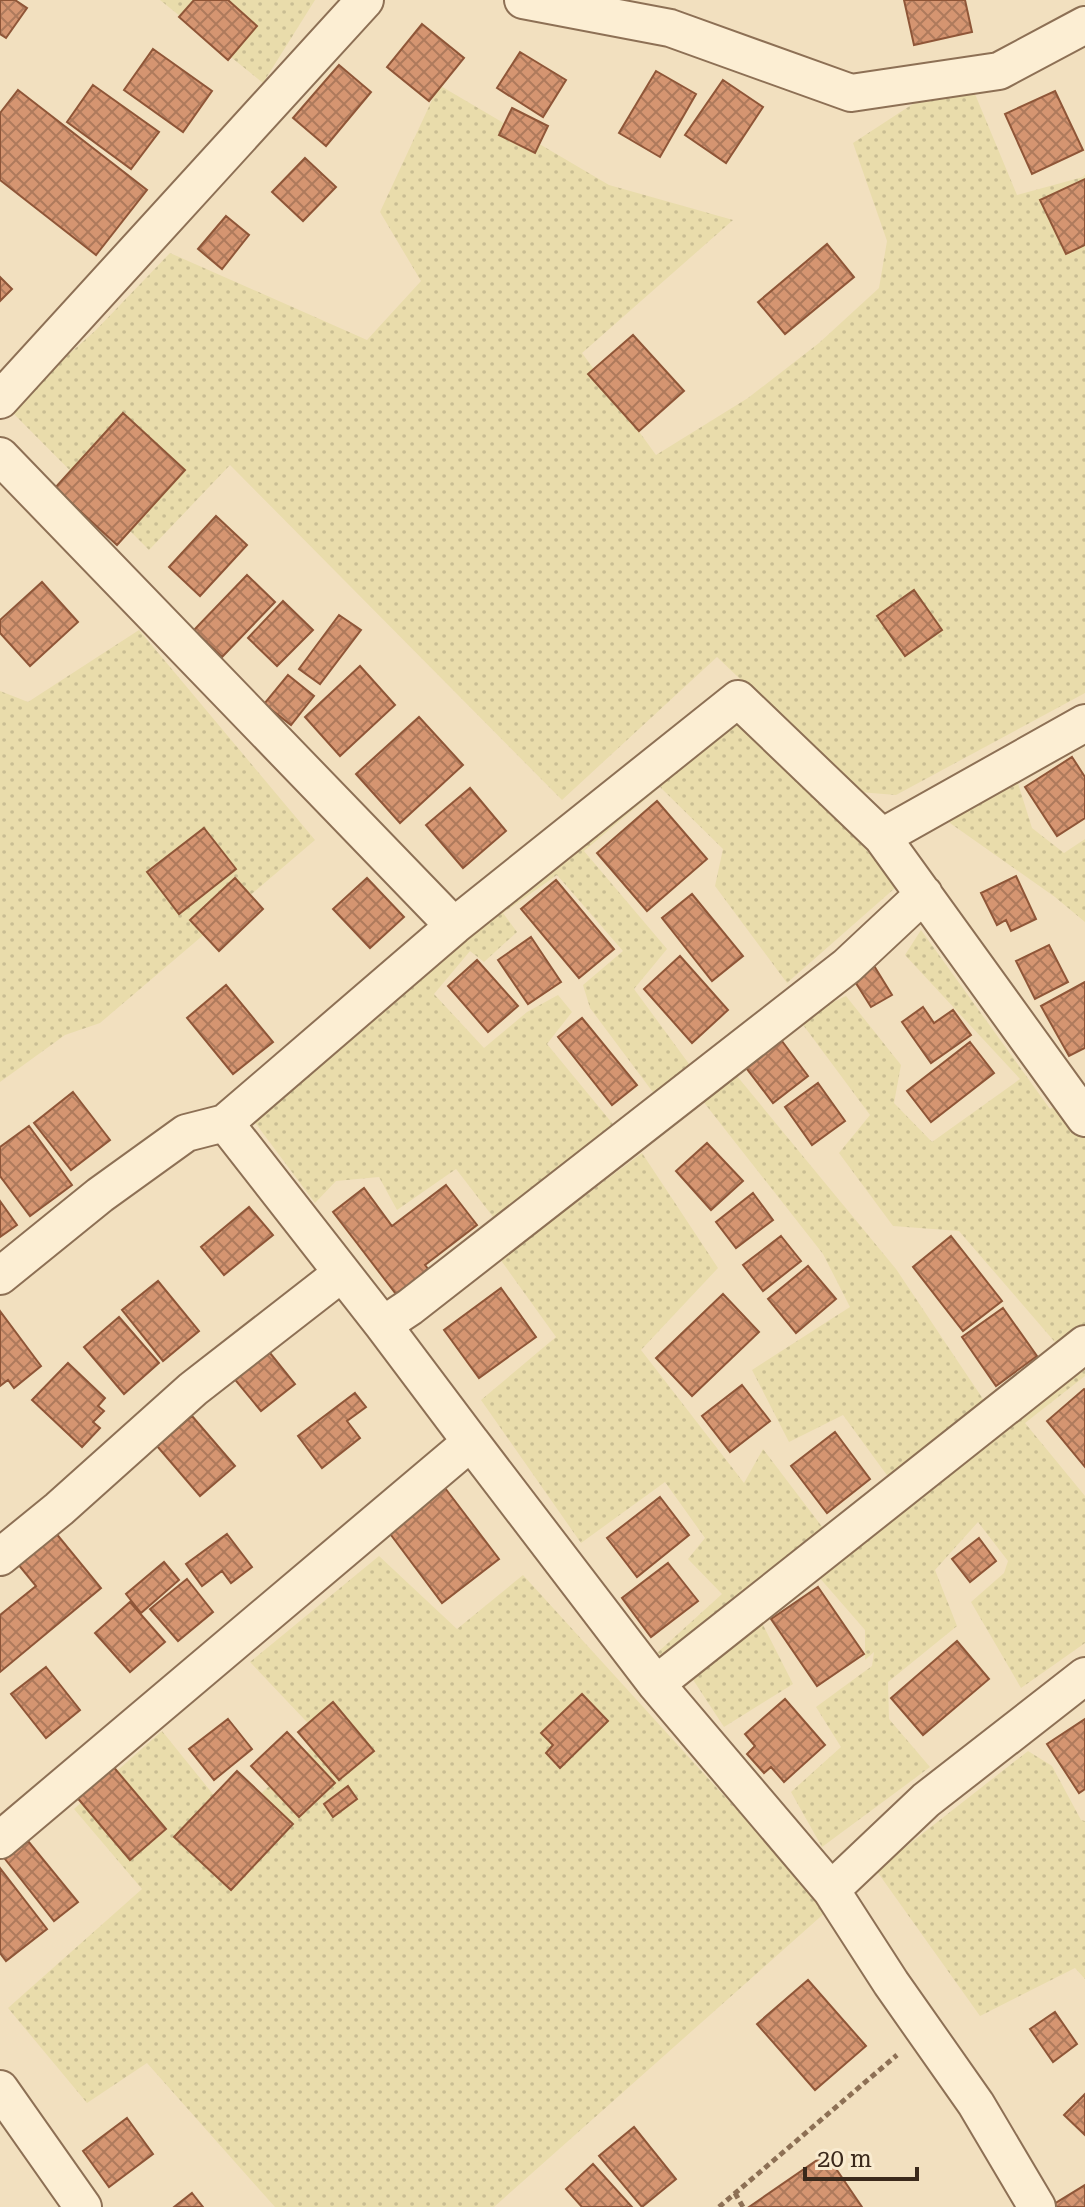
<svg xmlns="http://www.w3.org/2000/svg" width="1085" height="2207" font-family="'Roboto Serif',serif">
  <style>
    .farmland { fill: url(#farmland-dots) }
    .building { fill: url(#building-cross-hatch); stroke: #8f5638; stroke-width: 2 }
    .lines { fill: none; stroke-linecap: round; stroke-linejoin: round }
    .minor-casing { stroke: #8d7055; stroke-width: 40 }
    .path { stroke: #8d7055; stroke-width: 5; stroke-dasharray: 6 4; stroke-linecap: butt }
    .minor { stroke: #fceed3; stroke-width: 36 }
  </style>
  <defs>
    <pattern id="farmland-dots" width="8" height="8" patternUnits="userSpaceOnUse" patternTransform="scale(2)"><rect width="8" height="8" fill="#e9dcab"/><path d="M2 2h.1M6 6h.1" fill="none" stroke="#c9bd93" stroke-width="1.8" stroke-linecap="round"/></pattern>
    <pattern id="building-cross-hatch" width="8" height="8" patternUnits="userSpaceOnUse" patternTransform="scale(2)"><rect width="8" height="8" fill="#d59571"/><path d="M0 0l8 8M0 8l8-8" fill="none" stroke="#ae7a5c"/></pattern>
  </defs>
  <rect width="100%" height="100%" fill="#f2e0bf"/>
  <!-- farmland -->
  <path class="farmland" d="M 160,0 L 315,0 L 263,83 Z
    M 965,70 L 1017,195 L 1083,177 L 1085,174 L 1085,693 L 896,795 L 859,792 L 717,657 L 562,800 L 230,465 L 149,550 L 8,408 L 95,331 L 170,253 L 367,340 L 421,281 L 380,212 L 439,85 L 609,185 L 733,220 L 582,353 L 656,455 L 748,398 L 819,343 L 879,288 L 887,241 L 853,143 Z
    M 139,630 L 315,840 L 100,1023 L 65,1035 L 0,1082 L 0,691 L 28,702 Z
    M 735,721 L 798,773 L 892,879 L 895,888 L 787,983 L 715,886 L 723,849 L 660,787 L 584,851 L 667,949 L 634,989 L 692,1068 L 655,1095 L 590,1008 L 583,985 L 623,951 L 557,875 L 503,913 L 517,932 L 484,962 L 470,951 L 434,994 L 484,1048 L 527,1012 L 558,995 L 572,1012 L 547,1044 L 617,1129 L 497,1222 L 456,1169 L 397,1210 L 379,1177 L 336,1181 L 315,1203 L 253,1120 L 415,980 Z
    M 1016,777 L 1032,828 L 1064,853 L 1085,839 L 1085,922 L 1055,897 L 940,816 Z
    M 921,930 L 1050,1109 L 1085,1089 L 1085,1376 L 1025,1423 L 1085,1496 L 1085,1643 L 1021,1688 L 971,1602 L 1004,1573 L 1008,1561 L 978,1522 L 935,1570 L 957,1626 L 888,1682 L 889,1719 L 930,1767 L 822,1847 L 791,1792 L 841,1747 L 816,1707 L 872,1666 L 874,1652 L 865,1660 L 865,1630 L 818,1576 L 760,1619 L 793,1684 L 724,1727 L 688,1672 L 657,1653 L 722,1594 L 688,1559 L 705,1538 L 665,1482 L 581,1543 L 481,1400 L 556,1337 L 500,1259 L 642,1153 L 718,1268 L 641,1350 L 744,1483 L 763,1449 L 826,1532 L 889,1478 L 843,1415 L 789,1442 L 752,1370 L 850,1307 L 823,1254 L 702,1100 L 732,1070 L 896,1269 L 987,1405 L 1060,1348 L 959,1231 L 893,1226 L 839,1153 L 870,1115 L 798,1018 L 846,996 L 901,1065 L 894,1103 L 932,1142 L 1020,1079 L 905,955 Z
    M 379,1556 L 457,1629 L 523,1575 L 828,1910 L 494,2207 L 275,2207 L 147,2063 L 87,2103 L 8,2008 L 142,1889 L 74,1809 L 162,1731 L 233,1819 L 322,1738 L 250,1662 Z
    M 1028,1751 L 1052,1766 L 1081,1820 L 1085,1821 L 1085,1979 L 1075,1968 L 980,2016 L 876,1870 Z"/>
  <!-- building -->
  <path class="building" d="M 0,0 L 15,0 L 27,8 L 6,38 L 0,34 Z
    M 194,0 L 228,0 L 257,26 L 228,60 L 179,17 Z
    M 904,0 L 965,0 L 972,32 L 914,45 Z
    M 422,24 L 464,58 L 429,101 L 387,67 Z
    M 153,49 L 212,91 L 183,132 L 124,90 Z
    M 520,52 L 566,80 L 543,117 L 497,88 Z
    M 339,65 L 371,92 L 326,146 L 293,118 Z
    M 656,71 L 696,94 L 660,157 L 619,133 Z
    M 723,80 L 763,107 L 726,163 L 685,135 Z
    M 93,85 L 159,132 L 131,169 L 67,122 Z
    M 18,90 L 147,190 L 96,255 L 0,180 L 0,113 Z
    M 1055,91 L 1083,150 L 1032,174 L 1005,114 Z
    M 512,108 L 548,126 L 535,153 L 499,135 Z
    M 305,158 L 336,187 L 303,221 L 272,192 Z
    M 1085,179 L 1085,245 L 1066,254 L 1040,200 Z
    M 226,216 L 249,235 L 222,269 L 198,249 Z
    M 827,244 L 854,277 L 785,334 L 758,302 Z
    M 0,277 L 12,289 L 0,301 Z
    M 633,335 L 684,391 L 639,431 L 588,374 Z
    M 123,413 L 185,470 L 117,545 L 55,488 Z
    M 216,516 L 247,545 L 200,596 L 169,567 Z
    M 247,575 L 275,602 L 222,657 L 194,630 Z
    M 42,582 L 78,622 L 30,666 L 0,633 L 0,620 Z
    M 914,590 L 942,630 L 905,656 L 877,616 Z
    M 283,601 L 313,630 L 277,666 L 248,638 Z
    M 339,615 L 361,630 L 320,684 L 299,669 Z
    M 360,666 L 395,705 L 340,756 L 305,717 Z
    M 288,675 L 314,696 L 291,725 L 264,704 Z
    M 419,717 L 463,765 L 400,823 L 356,774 Z
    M 1072,757 L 1085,777 L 1085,818 L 1057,836 L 1025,787 Z
    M 470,788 L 506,831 L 463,868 L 426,825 Z
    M 657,801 L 707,859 L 647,911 L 597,853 Z
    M 204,828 L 236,869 L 179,914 L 147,872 Z
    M 1016,876 L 1036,919 L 1011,931 L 1006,920 L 997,925 L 981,893 Z
    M 235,878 L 263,909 L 219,951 L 190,920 Z
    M 367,878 L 404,917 L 370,948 L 333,909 Z
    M 556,880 L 614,949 L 579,978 L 521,909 Z
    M 692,894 L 743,956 L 712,981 L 662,918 Z
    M 531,937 L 561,982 L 528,1004 L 498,960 Z
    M 1049,945 L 1068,982 L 1035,999 L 1016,961 Z
    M 680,956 L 728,1010 L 692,1043 L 644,989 Z
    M 868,956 L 892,995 L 871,1007 L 847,969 Z
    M 477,960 L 518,1006 L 488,1032 L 448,986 Z
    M 1085,982 L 1085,1048 L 1069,1056 L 1041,1006 Z
    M 226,985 L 273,1042 L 233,1074 L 187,1018 Z
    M 923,1007 L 934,1023 L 953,1010 L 971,1035 L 931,1063 L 902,1022 Z
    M 582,1018 L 637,1085 L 612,1105 L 558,1037 Z
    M 773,1029 L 808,1076 L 773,1103 L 737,1056 Z
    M 970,1042 L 994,1073 L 931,1122 L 907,1091 Z
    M 818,1083 L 845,1121 L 812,1145 L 785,1107 Z
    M 73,1092 L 110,1140 L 71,1170 L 34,1123 Z
    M 29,1126 L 72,1185 L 30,1216 L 0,1176 L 0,1147 Z
    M 707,1143 L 743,1181 L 711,1210 L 676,1171 Z
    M 446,1185 L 477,1225 L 425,1265 L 429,1270 L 396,1294 L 333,1212 L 364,1188 L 392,1226 Z
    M 753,1193 L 773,1220 L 736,1248 L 716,1222 Z
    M 0,1201 L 17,1225 L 0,1237 Z
    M 249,1207 L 273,1235 L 224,1275 L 201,1247 Z
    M 781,1236 L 801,1261 L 763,1291 L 743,1265 Z
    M 951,1236 L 1002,1301 L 963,1331 L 913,1267 Z
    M 808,1266 L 836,1299 L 796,1333 L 768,1299 Z
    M 158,1281 L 199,1331 L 163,1361 L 122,1310 Z
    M 501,1288 L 536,1337 L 479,1378 L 444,1330 Z
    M 723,1294 L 759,1332 L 692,1396 L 656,1358 Z
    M 1003,1308 L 1037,1356 L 996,1386 L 962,1337 Z
    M 0,1311 L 41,1366 L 14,1388 L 8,1380 L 0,1386 Z
    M 119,1317 L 159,1363 L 124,1394 L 84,1347 Z
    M 262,1343 L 295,1384 L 261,1411 L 227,1370 Z
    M 68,1363 L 105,1398 L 98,1406 L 104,1411 L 93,1422 L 100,1428 L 82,1447 L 32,1400 Z
    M 742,1385 L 770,1421 L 730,1452 L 702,1416 Z
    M 1084,1389 L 1085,1390 L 1085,1467 L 1047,1421 Z
    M 355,1393 L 366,1407 L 347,1421 L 360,1438 L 322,1468 L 298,1436 Z
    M 192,1416 L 235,1466 L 200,1496 L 157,1446 Z
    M 835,1432 L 870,1479 L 827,1513 L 791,1466 Z
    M 445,1488 L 499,1559 L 442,1603 L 388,1531 Z
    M 660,1497 L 689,1535 L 637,1577 L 607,1538 Z
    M 50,1526 L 101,1588 L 0,1672 L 0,1615 L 36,1586 L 13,1558 Z
    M 227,1534 L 252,1567 L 231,1583 L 222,1571 L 202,1586 L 186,1564 Z
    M 979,1538 L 996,1561 L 970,1582 L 952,1559 Z
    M 164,1562 L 179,1580 L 141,1613 L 126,1594 Z
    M 668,1563 L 698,1601 L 651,1637 L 622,1598 Z
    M 187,1579 L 213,1612 L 178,1641 L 150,1609 Z
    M 818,1587 L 864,1654 L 817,1686 L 771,1619 Z
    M 130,1602 L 165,1642 L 130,1672 L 95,1633 Z
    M 957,1641 L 989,1679 L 923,1735 L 891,1698 Z
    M 46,1667 L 80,1710 L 46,1738 L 11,1694 Z
    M 582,1694 L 608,1721 L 560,1768 L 546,1753 L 553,1745 L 541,1733 Z
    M 785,1699 L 825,1745 L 784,1782 L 771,1767 L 764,1773 L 747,1754 L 755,1746 L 745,1734 Z
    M 333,1702 L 374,1751 L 339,1780 L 298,1732 Z
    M 228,1719 L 252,1749 L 214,1780 L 189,1749 Z
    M 1085,1719 L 1085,1789 L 1079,1793 L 1047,1744 Z
    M 287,1732 L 335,1783 L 299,1817 L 251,1766 Z
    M 111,1764 L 166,1829 L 130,1860 L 75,1795 Z
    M 237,1771 L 293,1824 L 231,1890 L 174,1837 Z
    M 348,1786 L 357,1799 L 333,1817 L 324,1804 Z
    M 28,1841 L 78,1902 L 54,1921 L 5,1859 Z
    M 0,1868 L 47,1929 L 6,1961 L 0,1953 Z
    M 808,1980 L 866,2046 L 815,2090 L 757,2024 Z
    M 1055,2012 L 1077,2044 L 1053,2062 L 1030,2029 Z
    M 1085,2094 L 1085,2135 L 1064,2115 Z
    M 127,2118 L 153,2154 L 109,2187 L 83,2151 Z
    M 634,2127 L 676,2179 L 642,2207 L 599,2156 Z
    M 826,2154 L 862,2207 L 749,2207 Z
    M 593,2164 L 632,2207 L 582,2207 L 566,2189 Z
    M 1085,2185 L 1085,2207 L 1049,2207 Z
    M 192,2193 L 203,2207 L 174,2207 Z"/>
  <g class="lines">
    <!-- minor casing -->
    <g class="minor-casing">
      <path id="minor" d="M 523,0 L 670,28 L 851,93 L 999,71 L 1085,25
        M 0,400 L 365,0
        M 0,456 L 454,926 L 738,699 L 882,837 L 1085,1118
        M 882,837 L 1085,723
        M 225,1123 L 454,926
        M 0,1276 L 100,1195 L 186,1133 L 225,1123 L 383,1325 L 410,1307 L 847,966 L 924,894
        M 383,1325 L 471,1442
        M 0,1557 L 59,1509 L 193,1389 L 342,1273
        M 656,1684 L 1085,1344
        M 0,1840 L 471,1442 L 656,1684 L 831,1890 L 926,1800 L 1085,1676
        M 831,1890 L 891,1983 L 976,2104 L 1037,2207
        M 0,2089 L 83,2207"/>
    </g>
    <!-- path -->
    <path class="path" d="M 735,2193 L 743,2207
      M 719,2207 L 897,2055"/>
    <!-- minor -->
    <use href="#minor" class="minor"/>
  </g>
  <!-- scale -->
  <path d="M805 2167v12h112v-12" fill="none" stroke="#3b291b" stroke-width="4"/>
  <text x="817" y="2167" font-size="24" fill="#3b291b" stroke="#f9ebcf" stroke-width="6" paint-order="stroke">20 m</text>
</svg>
